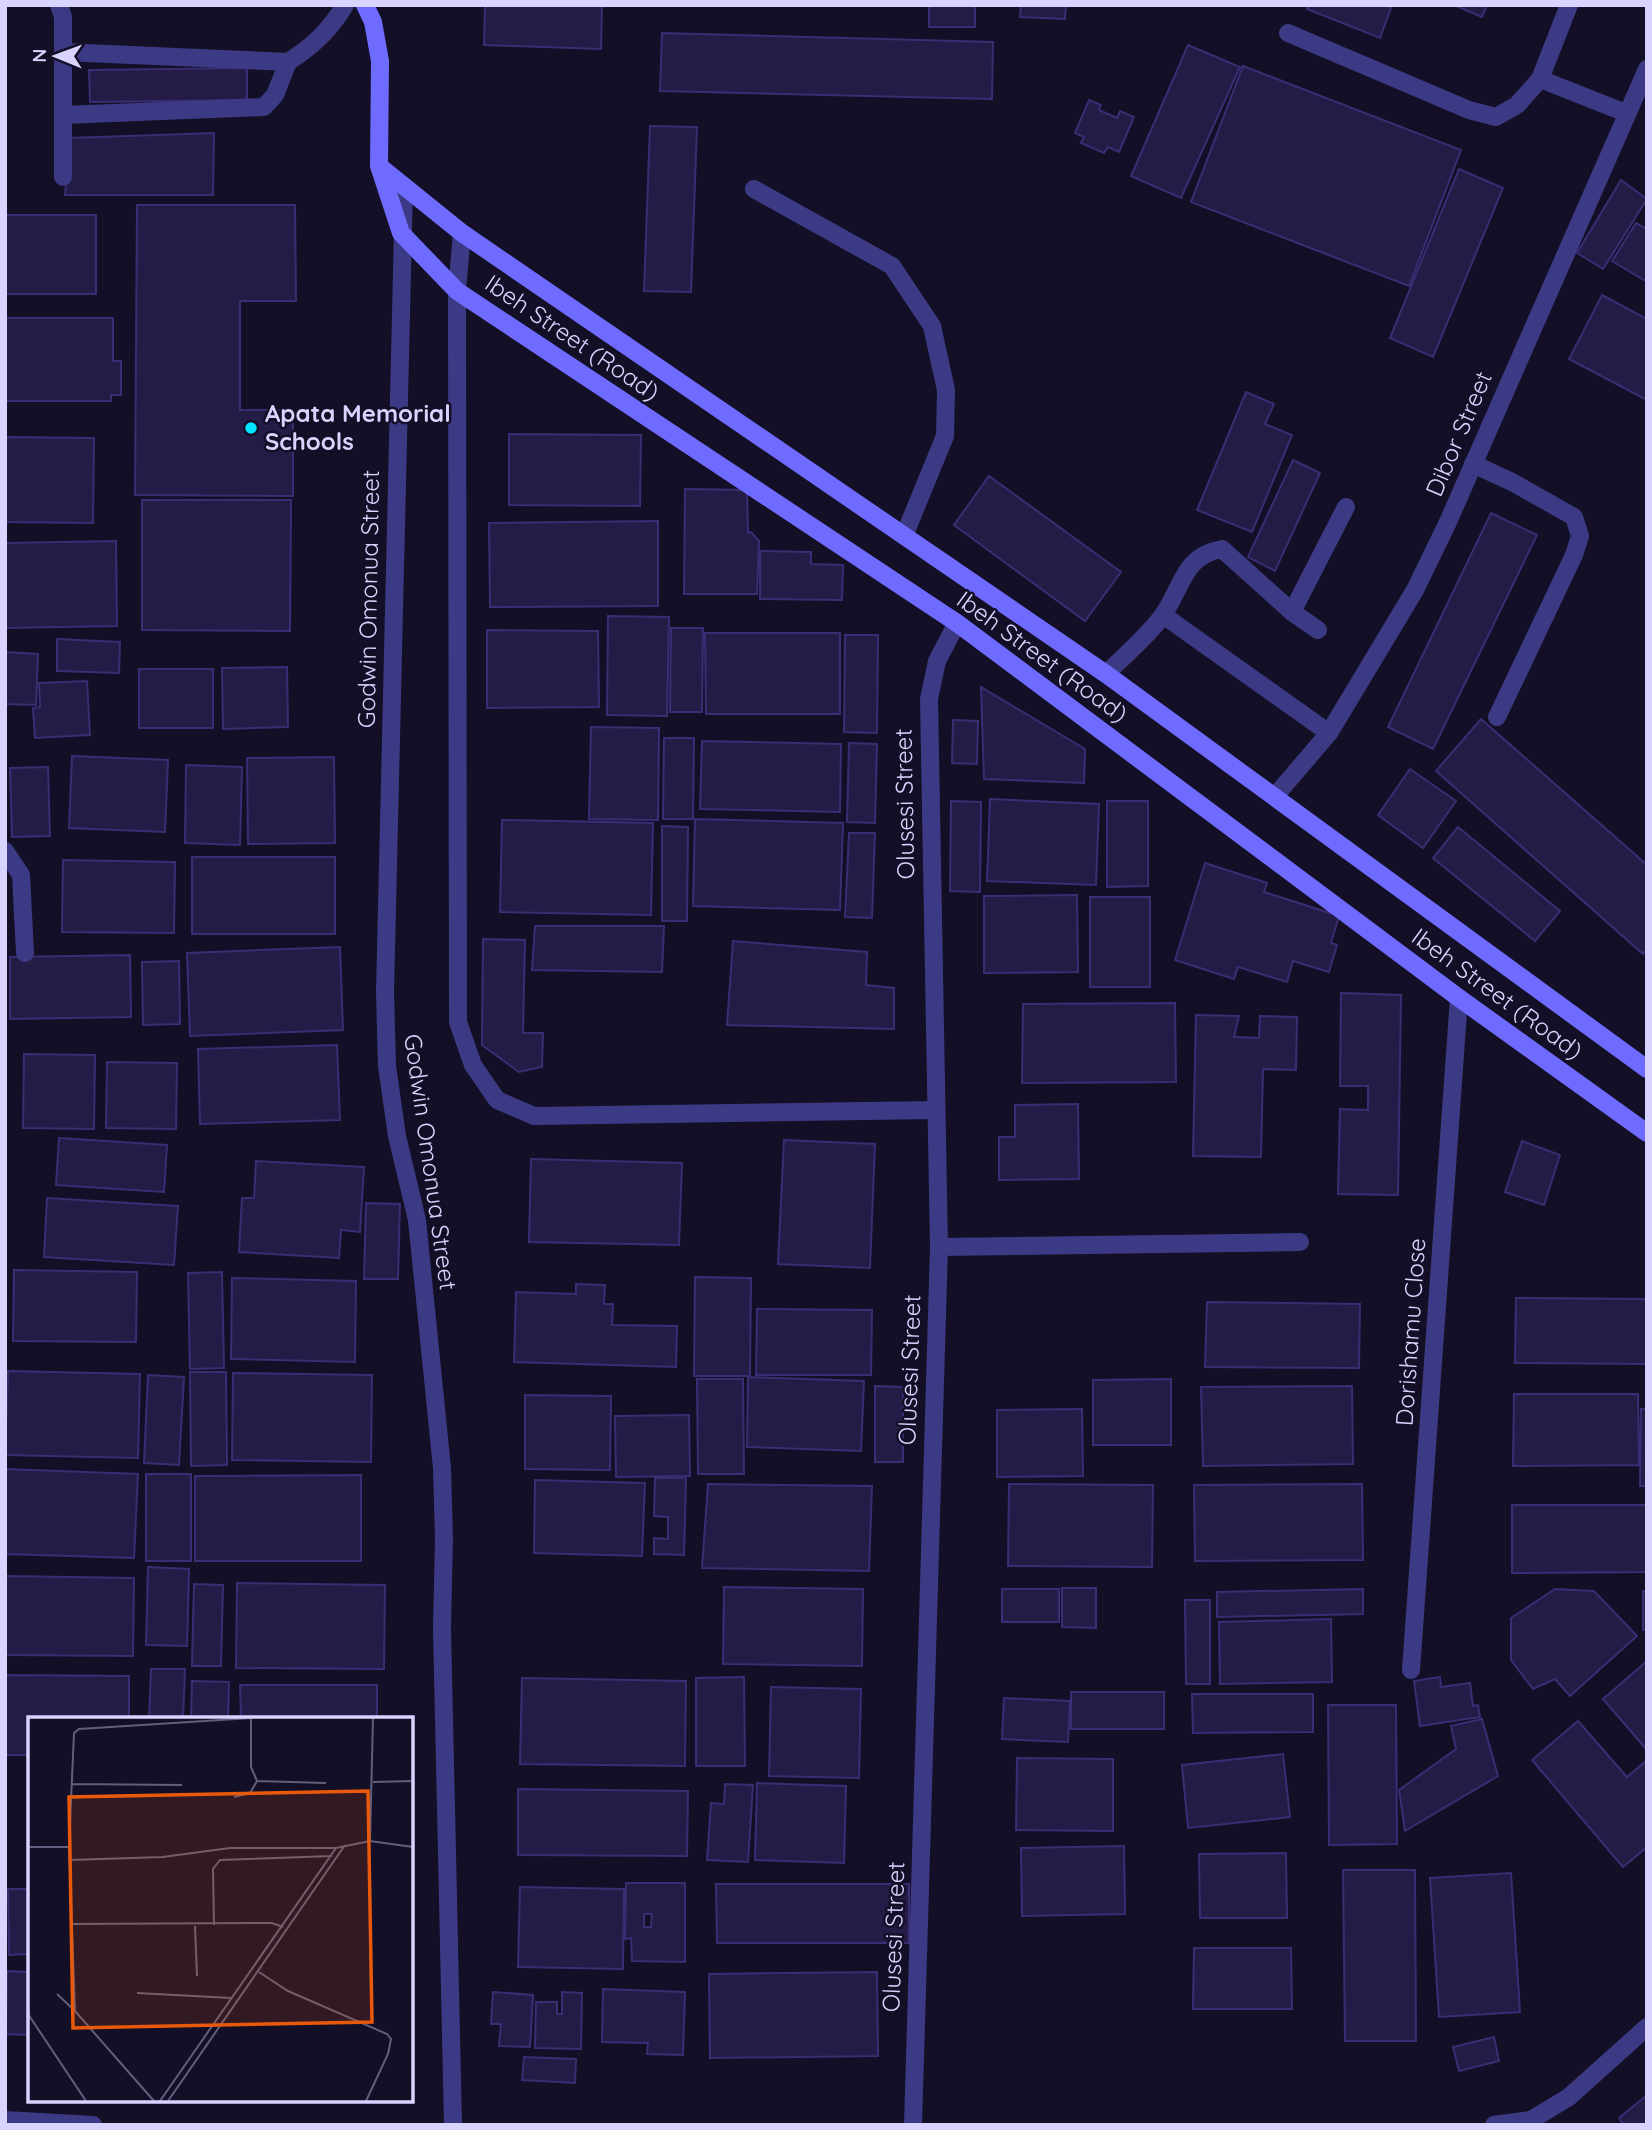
<svg xmlns="http://www.w3.org/2000/svg" width="1652" height="2130" font-family="Quicksand,sans-serif">
  <style>
    .building { fill: #241b47; stroke: #3b2d73; stroke-width: 2; fill-rule: evenodd }
    .lines { fill: none; stroke-linecap: round; stroke-linejoin: round }
    .lane { stroke: #3d3a85; stroke-width: 18 }
    .street { stroke: #3d3a85; stroke-width: 18 }
    .secondary { stroke: #6f6bff; stroke-width: 18 }
    .poi-dot { fill: #00e5ff; stroke: #130f26; stroke-width: 2.5 }
    .labels { text-anchor: middle; stroke-width: 5; stroke-linejoin: round; paint-order: stroke }
    .street-label { font-size: 24px; fill: #d9d4ff; stroke: #130f26 }
    .poi-label { font-size: 24px; font-weight: bold; fill: #d9d4ff; stroke: #130f26; text-anchor: start }
    .inset-road { fill: none; stroke: #625e7d; stroke-width: 2 }
    .view { fill: #e8590c; fill-opacity: 0.15; stroke: #e8590c; stroke-width: 3.5 }
    .inset-edge { fill: none; stroke: #d9d4ff; stroke-width: 3.5 }
  </style>
  <rect width="100%" height="100%" fill="#130f26"/>
  <!-- building -->
  <path class="building" d="M 485,5 L 602,5 L 601,49 L 484,45 Z
    M 929,5 L 975,5 L 975,27 L 929,27 Z
    M 1021,5 L 1066,5 L 1065,19 L 1020,17 Z
    M 1309,5 L 1384,5 L 1391,8 L 1380,38 L 1307,9 Z
    M 1454,5 L 1487,5 L 1482,17 Z
    M 662,33 L 993,42 L 992,99 L 660,91 Z
    M 1188,45 L 1240,67 L 1181,198 L 1131,176 Z
    M 1243,66 L 1461,150 L 1409,286 L 1191,202 Z
    M 247,68 L 247,100 L 90,102 L 89,70 Z
    M 1089,100 L 1101,105 L 1099,110 L 1117,118 L 1120,111 L 1134,117 L 1119,152 L 1108,147 L 1104,153 L 1081,143 L 1084,137 L 1075,133 Z
    M 650,126 L 697,127 L 691,292 L 644,291 Z
    M 214,133 L 213,195 L 65,195 L 70,138 Z
    M 1459,169 L 1503,188 L 1433,357 L 1390,338 Z
    M 1621,180 L 1647,199 L 1603,269 L 1577,253 Z
    M 137,205 L 295,205 L 296,301 L 240,301 L 240,410 L 293,410 L 293,496 L 135,495 Z
    M 5,215 L 96,215 L 96,294 L 5,294 Z
    M 1636,223 L 1647,229 L 1647,282 L 1612,261 Z
    M 1602,295 L 1647,319 L 1647,400 L 1569,359 Z
    M 5,318 L 113,318 L 113,361 L 121,361 L 121,395 L 111,395 L 111,401 L 5,401 Z
    M 1246,392 L 1274,404 L 1265,424 L 1292,435 L 1252,532 L 1197,510 Z
    M 509,434 L 641,435 L 640,506 L 509,505 Z
    M 5,437 L 94,438 L 93,523 L 5,522 Z
    M 1293,460 L 1320,473 L 1275,571 L 1248,557 Z
    M 989,476 L 1121,572 L 1085,621 L 954,525 Z
    M 685,489 L 747,490 L 748,533 L 751,532 L 759,541 L 757,594 L 684,594 Z
    M 142,500 L 291,500 L 290,631 L 142,630 Z
    M 1491,513 L 1537,535 L 1433,749 L 1388,727 Z
    M 658,521 L 658,606 L 490,607 L 489,523 Z
    M 116,541 L 117,626 L 5,628 L 5,543 Z
    M 760,551 L 811,552 L 811,564 L 843,565 L 842,600 L 760,599 Z
    M 608,616 L 669,617 L 667,716 L 607,715 Z
    M 671,628 L 703,628 L 702,712 L 670,712 Z
    M 487,630 L 598,631 L 599,707 L 487,708 Z
    M 705,633 L 840,633 L 840,714 L 706,714 Z
    M 845,635 L 878,635 L 877,733 L 844,732 Z
    M 57,639 L 120,642 L 119,673 L 57,671 Z
    M 5,652 L 38,654 L 36,705 L 5,704 Z
    M 287,667 L 288,727 L 223,729 L 222,668 Z
    M 139,669 L 213,669 L 213,728 L 139,728 Z
    M 87,681 L 90,735 L 35,738 L 33,708 L 40,707 L 39,683 Z
    M 981,687 L 1085,749 L 1084,783 L 984,779 Z
    M 1481,719 L 1647,865 L 1647,949 L 1643,954 L 1436,771 Z
    M 953,720 L 978,721 L 977,764 L 952,763 Z
    M 591,727 L 659,728 L 658,820 L 589,819 Z
    M 664,738 L 694,738 L 693,819 L 663,819 Z
    M 702,741 L 841,744 L 840,812 L 700,809 Z
    M 849,743 L 877,744 L 875,823 L 847,822 Z
    M 72,756 L 168,760 L 165,832 L 69,828 Z
    M 334,757 L 335,843 L 248,844 L 247,758 Z
    M 186,765 L 242,767 L 240,845 L 185,843 Z
    M 48,767 L 50,836 L 12,837 L 10,768 Z
    M 1410,769 L 1456,801 L 1423,848 L 1378,815 Z
    M 990,799 L 1099,804 L 1096,885 L 987,881 Z
    M 951,801 L 981,802 L 980,892 L 950,891 Z
    M 1107,801 L 1148,801 L 1148,886 L 1107,887 Z
    M 695,819 L 843,823 L 840,910 L 693,906 Z
    M 502,820 L 653,823 L 651,915 L 500,912 Z
    M 662,826 L 688,827 L 687,921 L 662,921 Z
    M 1458,827 L 1560,911 L 1535,941 L 1433,858 Z
    M 849,833 L 875,833 L 872,918 L 845,917 Z
    M 192,857 L 335,857 L 335,934 L 192,934 Z
    M 63,860 L 175,862 L 174,933 L 62,932 Z
    M 1205,863 L 1267,883 L 1264,892 L 1339,916 L 1331,943 L 1337,945 L 1329,972 L 1293,961 L 1287,982 L 1238,967 L 1234,979 L 1175,960 Z
    M 1077,895 L 1078,972 L 984,973 L 984,896 Z
    M 1090,897 L 1150,897 L 1150,987 L 1090,987 Z
    M 535,926 L 664,926 L 662,972 L 532,970 Z
    M 483,939 L 525,940 L 523,1033 L 543,1033 L 542,1067 L 519,1072 L 482,1045 Z
    M 733,941 L 867,952 L 866,985 L 894,988 L 894,1029 L 727,1025 Z
    M 340,947 L 343,1030 L 190,1036 L 187,953 Z
    M 130,955 L 131,1017 L 10,1019 L 10,957 Z
    M 179,961 L 180,1024 L 143,1025 L 142,962 Z
    M 1341,993 L 1401,995 L 1398,1195 L 1338,1194 L 1340,1109 L 1368,1110 L 1368,1086 L 1340,1086 Z
    M 1175,1003 L 1176,1082 L 1022,1083 L 1023,1004 Z
    M 1196,1015 L 1239,1016 L 1234,1037 L 1259,1038 L 1260,1016 L 1297,1017 L 1296,1070 L 1263,1069 L 1261,1157 L 1193,1156 Z
    M 337,1045 L 340,1120 L 200,1124 L 198,1049 Z
    M 24,1054 L 95,1055 L 94,1129 L 23,1128 Z
    M 107,1062 L 177,1063 L 176,1129 L 106,1128 Z
    M 1078,1104 L 1079,1179 L 999,1180 L 999,1137 L 1015,1137 L 1015,1105 Z
    M 59,1138 L 167,1145 L 164,1192 L 56,1185 Z
    M 784,1140 L 875,1144 L 870,1268 L 778,1264 Z
    M 1522,1141 L 1560,1155 L 1544,1205 L 1505,1192 Z
    M 531,1159 L 682,1163 L 679,1245 L 529,1242 Z
    M 256,1161 L 364,1167 L 360,1232 L 341,1230 L 339,1258 L 239,1252 L 242,1198 L 254,1198 Z
    M 47,1198 L 178,1206 L 174,1265 L 44,1257 Z
    M 366,1203 L 400,1204 L 398,1279 L 364,1279 Z
    M 14,1270 L 137,1272 L 136,1342 L 13,1341 Z
    M 222,1272 L 224,1368 L 190,1369 L 188,1273 Z
    M 695,1277 L 751,1278 L 750,1376 L 694,1376 Z
    M 232,1278 L 356,1281 L 355,1362 L 231,1359 Z
    M 576,1284 L 605,1285 L 604,1304 L 613,1304 L 612,1325 L 677,1326 L 676,1367 L 514,1362 L 516,1292 L 576,1294 Z
    M 1516,1298 L 1647,1299 L 1647,1364 L 1515,1363 Z
    M 1207,1302 L 1360,1304 L 1359,1368 L 1205,1367 Z
    M 757,1309 L 872,1310 L 871,1375 L 756,1375 Z
    M 8,1371 L 140,1374 L 138,1458 L 5,1455 Z
    M 190,1372 L 226,1372 L 227,1465 L 191,1466 Z
    M 233,1373 L 372,1375 L 371,1462 L 232,1460 Z
    M 148,1375 L 184,1377 L 179,1465 L 144,1463 Z
    M 748,1377 L 864,1381 L 861,1451 L 747,1447 Z
    M 697,1379 L 743,1379 L 744,1474 L 698,1474 Z
    M 1171,1379 L 1171,1445 L 1093,1445 L 1093,1380 Z
    M 875,1386 L 903,1387 L 903,1462 L 875,1462 Z
    M 1352,1386 L 1353,1464 L 1203,1466 L 1201,1387 Z
    M 1514,1394 L 1638,1394 L 1639,1465 L 1513,1466 Z
    M 525,1395 L 611,1396 L 610,1470 L 525,1469 Z
    M 1082,1409 L 1083,1476 L 997,1477 L 997,1410 Z
    M 1641,1409 L 1647,1409 L 1647,1486 L 1640,1486 Z
    M 689,1415 L 690,1476 L 616,1477 L 615,1416 Z
    M 6,1469 L 138,1474 L 134,1558 L 5,1554 Z
    M 146,1474 L 191,1474 L 191,1561 L 146,1561 Z
    M 361,1475 L 361,1561 L 195,1561 L 195,1476 Z
    M 655,1478 L 686,1478 L 684,1555 L 654,1554 L 654,1538 L 668,1539 L 668,1517 L 654,1516 Z
    M 535,1480 L 645,1483 L 642,1556 L 534,1553 Z
    M 708,1484 L 872,1486 L 869,1571 L 702,1568 Z
    M 1009,1484 L 1153,1485 L 1152,1567 L 1008,1566 Z
    M 1362,1484 L 1363,1560 L 1195,1561 L 1194,1485 Z
    M 1512,1505 L 1647,1505 L 1647,1572 L 1512,1573 Z
    M 148,1567 L 189,1569 L 187,1646 L 146,1645 Z
    M 5,1576 L 134,1578 L 133,1656 L 5,1655 Z
    M 237,1583 L 385,1585 L 384,1669 L 236,1668 Z
    M 194,1584 L 223,1585 L 221,1666 L 192,1666 Z
    M 724,1587 L 863,1589 L 862,1666 L 723,1664 Z
    M 1062,1588 L 1096,1588 L 1096,1628 L 1062,1627 Z
    M 1002,1589 L 1059,1589 L 1059,1622 L 1002,1622 Z
    M 1363,1589 L 1363,1614 L 1217,1617 L 1217,1592 Z
    M 1555,1589 L 1594,1591 L 1637,1636 L 1570,1696 L 1555,1679 L 1533,1689 L 1511,1660 L 1511,1618 Z
    M 1643,1591 L 1647,1591 L 1647,1630 L 1643,1630 Z
    M 1185,1600 L 1210,1600 L 1210,1684 L 1186,1684 Z
    M 1331,1619 L 1332,1682 L 1220,1684 L 1219,1622 Z
    M 1647,1661 L 1647,1750 L 1603,1699 Z
    M 151,1669 L 185,1669 L 183,1719 L 149,1719 Z
    M 5,1675 L 129,1676 L 129,1719 L 30,1719 L 30,1755 L 5,1755 Z
    M 744,1677 L 745,1766 L 696,1766 L 696,1678 Z
    M 1440,1677 L 1441,1687 L 1470,1683 L 1473,1706 L 1478,1705 L 1480,1717 L 1420,1726 L 1414,1681 Z
    M 522,1678 L 686,1681 L 685,1766 L 520,1764 Z
    M 192,1681 L 229,1682 L 228,1719 L 191,1719 Z
    M 240,1685 L 377,1685 L 377,1719 L 241,1719 Z
    M 771,1687 L 861,1689 L 859,1778 L 769,1776 Z
    M 1071,1692 L 1164,1692 L 1164,1729 L 1071,1729 Z
    M 1192,1694 L 1313,1694 L 1313,1732 L 1193,1733 Z
    M 1004,1698 L 1070,1701 L 1068,1742 L 1002,1739 Z
    M 1328,1705 L 1396,1705 L 1397,1844 L 1329,1845 Z
    M 1482,1719 L 1498,1776 L 1405,1831 L 1399,1790 L 1456,1749 L 1451,1726 Z
    M 1578,1721 L 1627,1777 L 1647,1760 L 1647,1847 L 1623,1867 L 1532,1760 Z
    M 1283,1754 L 1290,1817 L 1188,1828 L 1182,1765 Z
    M 1017,1758 L 1113,1759 L 1113,1831 L 1016,1830 Z
    M 757,1783 L 846,1786 L 844,1863 L 755,1860 Z
    M 725,1784 L 753,1785 L 748,1862 L 707,1860 L 711,1803 L 724,1804 Z
    M 518,1789 L 688,1791 L 687,1856 L 518,1855 Z
    M 1124,1846 L 1125,1914 L 1022,1916 L 1021,1848 Z
    M 1286,1853 L 1287,1918 L 1200,1918 L 1199,1854 Z
    M 1343,1870 L 1415,1870 L 1416,2041 L 1345,2041 Z
    M 1511,1873 L 1520,2012 L 1439,2017 L 1430,1878 Z
    M 626,1883 L 685,1883 L 685,1962 L 632,1961 L 631,1938 L 625,1939 ZM 644,1914 L 652,1914 L 651,1927 L 644,1927 Z
    M 716,1884 L 909,1884 L 909,1943 L 717,1943 Z
    M 520,1887 L 624,1889 L 623,1969 L 518,1967 Z
    M 8,1889 L 30,1889 L 30,1954 L 9,1955 Z
    M 1194,1948 L 1291,1948 L 1292,2009 L 1193,2009 Z
    M 7,1971 L 30,1972 L 30,2035 L 6,2034 Z
    M 877,1972 L 878,2056 L 710,2058 L 709,1974 Z
    M 603,1989 L 685,1992 L 683,2055 L 647,2054 L 648,2043 L 602,2042 Z
    M 493,1992 L 533,1995 L 530,2047 L 499,2046 L 501,2024 L 491,2024 Z
    M 562,1992 L 582,1993 L 581,2049 L 535,2048 L 536,2002 L 557,2002 L 557,2014 L 562,2014 Z
    M 1494,2037 L 1499,2061 L 1459,2071 L 1453,2047 Z
    M 524,2057 L 576,2059 L 575,2083 L 522,2080 Z
    M 1647,2095 L 1647,2125 L 1624,2125 L 1619,2118 Z"/>
  <g class="lines">
    <!-- lane -->
    <path class="lane" d="M 59,5 L 63,17 L 63,177
      M 1288,33 L 1469,110 L 1496,117 L 1517,105 L 1540,79 L 1626,113
      M 63,52 L 288,62 C 313,46 330,30 345,5
      M 1540,79 L 1569,5
      M 63,115 L 264,107 L 275,95 L 288,62
      M 754,189 L 892,266 L 932,326 L 946,390 L 945,436 L 904,536
      M 1473,464 L 1512,482 L 1574,517 L 1580,536 L 1574,555 L 1497,717
      M 1292,612 L 1318,630
      M 1163,615 L 1329,733
      M 1106,674 C 1125,655 1148,636 1163,615 C 1183,586 1183,556 1222,549 L 1292,612 L 1346,507"/>
    <!-- street -->
    <path class="street" d="M 404,187 L 385,992 L 387,1066 L 397,1136 L 417,1220 L 442,1468 L 444,1539 L 442,1628 L 453,2125
      M 462,233 L 457,291 L 458,1022 L 473,1065 L 497,1100 L 534,1116 L 934,1110
      M 1276,795 L 1329,733 L 1415,590 L 1448,522 L 1647,69
      M 5,851 L 21,875 L 25,953
      M 939,1247 L 1300,1242
      M 1411,1670 L 1459,998
      M 5,2120 L 93,2125
      M 913,2125 L 939,1247 L 929,699 L 937,661 L 957,623
      M 1494,2125 L 1531,2120 L 1569,2097 L 1647,2027"/>
    <!-- secondary -->
    <path class="secondary" d="M 365,5 L 373,22 L 380,61 L 379,166 L 401,233 L 457,291 L 957,623 L 1459,998 L 1647,1133
      M 379,166 L 462,233 L 1106,674 L 1647,1069"/>
  </g>
  <!-- markers -->
  <circle class="poi-dot" cx="251" cy="428" r="7"/>
  <g class="labels">
    <!-- street labels -->
    <g class="street-label">
      <text transform="translate(572 338) rotate(34)" y="8">Ibeh Street (Road)</text>
      <text transform="translate(1459 434) rotate(-67)" y="8">Dibor Street</text>
      <text transform="translate(369 599) rotate(-89)" y="8">Godwin Omonua Street</text>
      <text transform="translate(1042 657) rotate(36)" y="8">Ibeh Street (Road)</text>
      <text transform="translate(905 804) rotate(-91)" y="8">Olusesi Street</text>
      <text transform="translate(1497 994) rotate(36)" y="8">Ibeh Street (Road)</text>
      <text transform="translate(430 1162) rotate(82)" y="8">Godwin Omonua Street</text>
      <text transform="translate(1411 1332) rotate(-86)" y="8">Dorishamu Close</text>
      <text transform="translate(910 1370) rotate(-88)" y="8">Olusesi Street</text>
      <text transform="translate(894 1937) rotate(-88)" y="8">Olusesi Street</text>
    </g>
    <!-- poi labels -->
    <g class="poi-label">
      <text x="265" y="422">Apata Memorial<tspan x="265" dy="28">Schools</tspan></text>
    </g>
  </g>
  <!-- overview -->
  <g transform="translate(28 1717)">
    <rect width="385" height="385" fill="#130f26"/>
    <path class="inset-road" d="M 223,1 L 223,50 L 229,64 L 298,66M 345,65 L 385,64M 43,67 L 154,68M 206,80 L 222,76 L 229,64M 342,124 L 345,1M 0,130 L 41,130M 42,143 L 135,140 L 202,131 L 308,131 L 342,124 L 385,130M 42,207 L 244,206 L 255,210M 186,208 L 185,152 L 192,143 L 304,139M 167,209 L 169,259M 231,255 L 260,274 L 359,317 L 363,322 L 360,337 L 338,384M 109,276 L 203,281M 29,277 L 46,293M 0,297 L 58,384M 126,384 L 47,294 L 41,130 L 46,16 L 51,12 L 224,1M 132,384 L 308,131M 140,384 L 317,128"/>
    <path class="view" d="M 340,74 L 344,305 L 45,311 L 41,80 Z"/>
    <rect width="385" height="385" class="inset-edge"/>
  </g>
  <!-- border -->
  <rect width="1652" height="2130" fill="none" stroke="#d9d4ff" stroke-width="14"/>
  <!-- north arrow -->
  <g transform="translate(56 56) rotate(271)" stroke="#130f26" stroke-width="5" paint-order="stroke">
  <path d="M0-5L12 26L0 18L-12 26Z" fill="#d9d4ff"/>
  <text y="-10" font-size="19" font-weight="bold" text-anchor="middle" fill="#d9d4ff">N</text>
  </g>
</svg>
